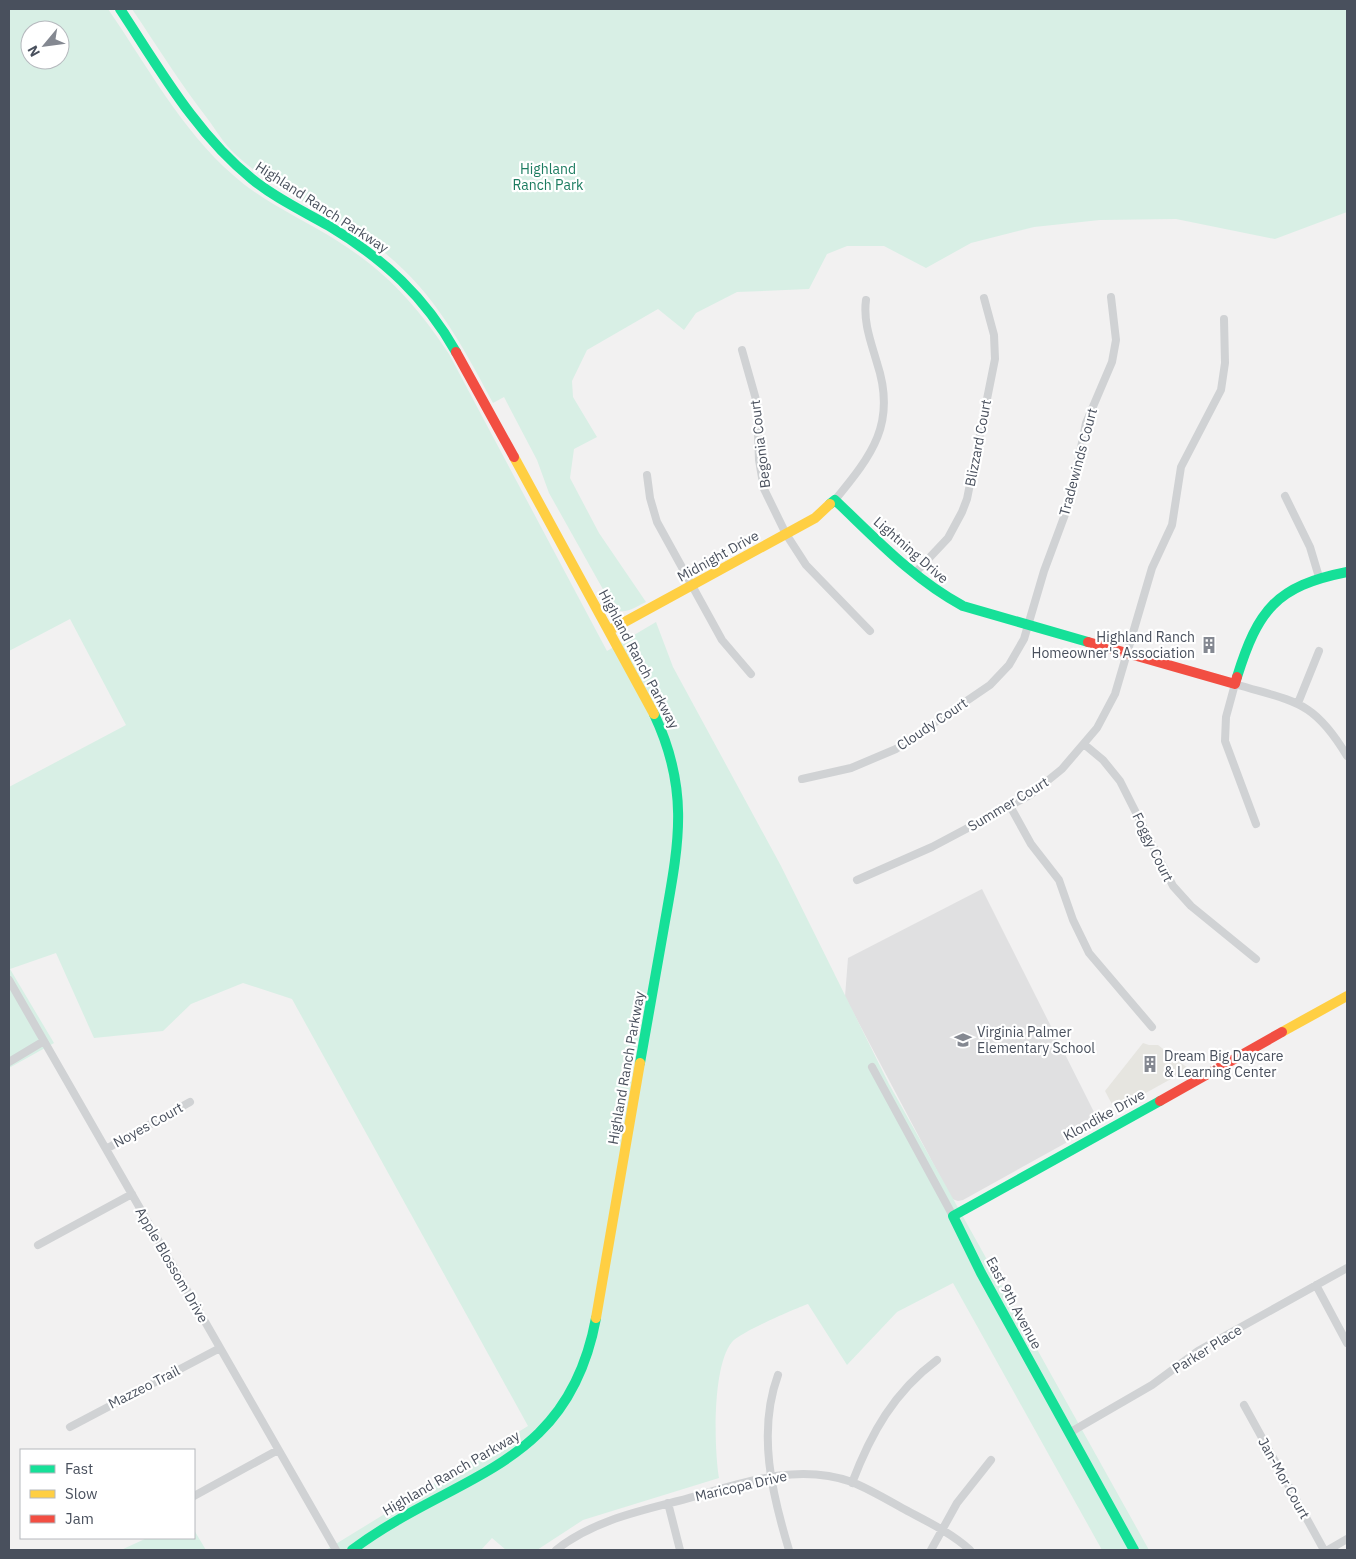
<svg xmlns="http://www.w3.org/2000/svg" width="1356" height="1559" font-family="'IBM Plex Sans',sans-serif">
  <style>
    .commercial { fill: #e6e5e0 }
    .education { fill: #e0e0e1 }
    .green { fill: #d8efe5; fill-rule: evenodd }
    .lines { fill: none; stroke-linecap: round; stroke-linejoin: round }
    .street { stroke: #d0d2d4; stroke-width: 8 }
    .fast { stroke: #16e098; stroke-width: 10 }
    .slow { stroke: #ffcf43; stroke-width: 10 }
    .jam { stroke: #f24e42; stroke-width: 10 }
    .labels { text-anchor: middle; stroke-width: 4.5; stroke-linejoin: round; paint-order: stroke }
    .park-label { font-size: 14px; fill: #1c7c60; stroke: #fff }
    .street-label { font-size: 14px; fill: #49505d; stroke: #fff }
    .poi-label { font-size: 14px; fill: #49505d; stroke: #fff; text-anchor: start }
  </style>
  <rect width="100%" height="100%" fill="#f2f1f1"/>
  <!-- commercial -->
  <path class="commercial" d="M 1143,1043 L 1149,1045 L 1158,1045 L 1189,1069 L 1115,1110 L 1105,1091 Z"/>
  <!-- education -->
  <path class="education" d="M 982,889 L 1100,1124 L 963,1200 L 958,1201 L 952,1199 L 845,997 L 848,958 Z"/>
  <!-- green -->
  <path class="green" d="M 9,9 L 108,9 C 146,64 182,131 233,175 C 264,203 303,219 339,242 C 388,273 417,306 449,354 L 607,651 L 656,622 L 673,667 L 781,866 L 889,1084 L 1149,1550 L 1102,1550 L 953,1283 L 897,1312 L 847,1365 L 808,1304 C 794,1309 741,1332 732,1342 C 712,1366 714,1448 719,1478 L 583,1520 L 537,1550 L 506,1550 L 492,1538 L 481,1550 L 326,1550 L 528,1426 L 292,999 L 243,983 L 191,1004 L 163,1031 L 94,1038 L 56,953 L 10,969 L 54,1043 L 9,1068 L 9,787 L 126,725 L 70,619 L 9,651 ZM 30,30 L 60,30 L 60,60 L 30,60 Z
    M 132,9 L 1347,9 L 1347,212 L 1275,239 L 1176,219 L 1100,220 L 1034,227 L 971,243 L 926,268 L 884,246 L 847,246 L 827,254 L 809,289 L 737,292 L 696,313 L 684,330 L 658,309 L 587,350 L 572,381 L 573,397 L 597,437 L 574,449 L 570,478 L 599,533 L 646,602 C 635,607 626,615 614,609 L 549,493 L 537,460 L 504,397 L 493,403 C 455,332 426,277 356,232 C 315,206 270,187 235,154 C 224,144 216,130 207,118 C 180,83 157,46 132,9 Z
    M 194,1530 L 206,1550 L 121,1550 L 147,1538 L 194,1538 Z"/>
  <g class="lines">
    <!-- street -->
    <path class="street" d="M 742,350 L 757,403 L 759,460 L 764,489 L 786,534 L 806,565 L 870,631
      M 647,475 L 650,498 L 657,522 L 722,640 L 751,674
      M 1285,496 L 1310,547 L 1319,577
      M 835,500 C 872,455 897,423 877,363 C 871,342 863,322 866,300
      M 915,573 L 948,538 L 962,512 L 967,499 L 995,359 L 994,335 L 984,298
      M 1298,703 L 1319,651
      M 1085,745 L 1103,760 L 1120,781 L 1173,886 L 1191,906 L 1256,959
      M 802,779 L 851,768 L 896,749 L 990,685 L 1009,665 L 1024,639 L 1044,571 L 1070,501 L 1086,423 L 1112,362 L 1116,340 L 1111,297
      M 1010,806 L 1031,844 L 1059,880 L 1073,920 L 1089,953 L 1152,1027
      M 1256,824 L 1225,741 L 1226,717 L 1235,684 C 1294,702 1313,699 1347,756
      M 857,880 L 932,847 L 1030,795 L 1062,769 L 1097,728 L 1115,694 L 1152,568 L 1172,525 L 1181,467 L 1221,390 L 1225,363 L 1224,319
      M 9,980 L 336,1550
      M 9,1062 L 44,1041
      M 872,1067 L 953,1216
      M 106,1149 L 190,1102
      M 38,1245 L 132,1194
      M 1316,1285 L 1347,1343
      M 778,1375 C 757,1432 772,1494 789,1550
      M 1244,1405 L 1324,1550
      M 70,1427 L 220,1348
      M 1069,1433 L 1152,1385 L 1198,1351 L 1347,1268
      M 852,1483 C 871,1433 894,1392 937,1360
      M 194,1496 L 278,1450
      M 668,1503 L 680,1550
      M 556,1550 C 591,1522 635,1512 678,1501 C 735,1486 793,1461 852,1482 C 869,1489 886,1499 902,1508 C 926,1521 950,1532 970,1550
      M 931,1550 L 957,1503 L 991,1460
      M 1328,1550 L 1347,1539"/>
    <!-- fast -->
    <path class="fast" d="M 120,9 C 159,68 196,134 252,179 C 275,198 303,211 329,226 C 384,259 425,297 456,352
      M 830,504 L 835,500 C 875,538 913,579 963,606 L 1088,642
      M 1237,677 C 1258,610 1276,586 1347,572
      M 640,1063 C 648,1018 656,973 664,927 C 678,847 691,792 654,714
      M 352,1550 C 456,1472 568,1470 596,1318
      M 1134,1550 L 981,1273 L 953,1216 L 1160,1101"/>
    <!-- slow -->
    <path class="slow" d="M 514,457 L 654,714
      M 610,630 L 815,518 L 830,504
      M 1282,1032 L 1347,996
      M 596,1318 L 640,1063"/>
    <!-- jam -->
    <path class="jam" d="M 456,352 L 514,457
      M 1088,642 L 1235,684 L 1237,677
      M 1160,1101 L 1282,1032"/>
  </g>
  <!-- icons -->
  <defs>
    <g id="building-bare" transform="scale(1.35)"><path d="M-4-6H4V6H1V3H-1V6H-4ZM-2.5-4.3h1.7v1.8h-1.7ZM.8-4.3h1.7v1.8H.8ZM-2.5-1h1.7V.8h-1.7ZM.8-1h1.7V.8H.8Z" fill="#848891" stroke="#fff" stroke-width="2.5" paint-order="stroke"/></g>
    <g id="school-bare" transform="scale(1.35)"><path d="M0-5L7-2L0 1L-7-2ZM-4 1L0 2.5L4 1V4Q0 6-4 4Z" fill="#848891" stroke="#fff" stroke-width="2.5" paint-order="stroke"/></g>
  </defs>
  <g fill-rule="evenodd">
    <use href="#building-bare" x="1209" y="645"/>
    <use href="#school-bare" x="963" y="1040"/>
    <use href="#building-bare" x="1150" y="1064"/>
  </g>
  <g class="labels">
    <!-- park labels -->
    <g class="park-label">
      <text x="548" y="174">Highland<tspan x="548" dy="16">Ranch Park</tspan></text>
    </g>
    <!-- street labels -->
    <g class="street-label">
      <text transform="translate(322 207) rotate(33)" y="5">Highland Ranch Parkway</text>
      <text transform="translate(978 443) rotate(-79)" y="5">Blizzard Court</text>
      <text transform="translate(760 444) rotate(-97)" y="5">Begonia Court</text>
      <text transform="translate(1078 462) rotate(-75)" y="5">Tradewinds Court</text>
      <text transform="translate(911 550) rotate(41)" y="5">Lightning Drive</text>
      <text transform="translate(718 556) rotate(-29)" y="5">Midnight Drive</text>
      <text transform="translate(639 659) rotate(62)" y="5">Highland Ranch Parkway</text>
      <text transform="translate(932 724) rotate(-34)" y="5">Cloudy Court</text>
      <text transform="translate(1008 804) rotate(-31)" y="5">Summer Court</text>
      <text transform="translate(1153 847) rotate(64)" y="5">Foggy Court</text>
      <text transform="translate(626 1068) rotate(-80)" y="5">Highland Ranch Parkway</text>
      <text transform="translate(1104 1115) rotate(-29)" y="5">Klondike Drive</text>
      <text transform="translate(148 1125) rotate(-29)" y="5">Noyes Court</text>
      <text transform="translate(172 1265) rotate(60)" y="5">Apple Blossom Drive</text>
      <text transform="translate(1014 1303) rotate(62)" y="5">East 9th Avenue</text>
      <text transform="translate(1207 1349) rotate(-32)" y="5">Parker Place</text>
      <text transform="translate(144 1387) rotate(-27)" y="5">Mazzeo Trail</text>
      <text transform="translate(451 1473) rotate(-30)" y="5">Highland Ranch Parkway</text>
      <text transform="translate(1284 1478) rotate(61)" y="5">Jan-Mor Court</text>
      <text transform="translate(741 1486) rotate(-13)" y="5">Maricopa Drive</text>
    </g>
    <!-- poi labels -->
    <g class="poi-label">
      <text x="1195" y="642" text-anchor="end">Highland Ranch<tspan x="1195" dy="16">Homeowner's Association</tspan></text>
      <text x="977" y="1037">Virginia Palmer<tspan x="977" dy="16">Elementary School</tspan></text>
      <text x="1164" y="1061">Dream Big Daycare<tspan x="1164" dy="16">&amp; Learning Center</tspan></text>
    </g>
  </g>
  <!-- border -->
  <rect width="1356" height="1559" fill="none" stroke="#49505d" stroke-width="20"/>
  <!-- legend -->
  <rect x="20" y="1449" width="175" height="90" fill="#ffffff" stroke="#b6b9be"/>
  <rect x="30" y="1465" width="25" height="8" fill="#16e098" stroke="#b6b9be"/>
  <text x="65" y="1474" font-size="15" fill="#49505d">Fast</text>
  <rect x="30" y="1490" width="25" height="8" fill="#ffcf43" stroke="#b6b9be"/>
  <text x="65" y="1499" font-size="15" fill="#49505d">Slow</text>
  <rect x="30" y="1515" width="25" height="8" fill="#f24e42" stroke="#b6b9be"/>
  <text x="65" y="1524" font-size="15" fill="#49505d">Jam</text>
  <!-- north arrow -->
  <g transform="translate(45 45) rotate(241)"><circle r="24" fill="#ffffff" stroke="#b6b9be"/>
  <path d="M0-4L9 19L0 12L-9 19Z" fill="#848891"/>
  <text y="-8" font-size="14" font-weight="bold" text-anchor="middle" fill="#49505d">N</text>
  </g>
</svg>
